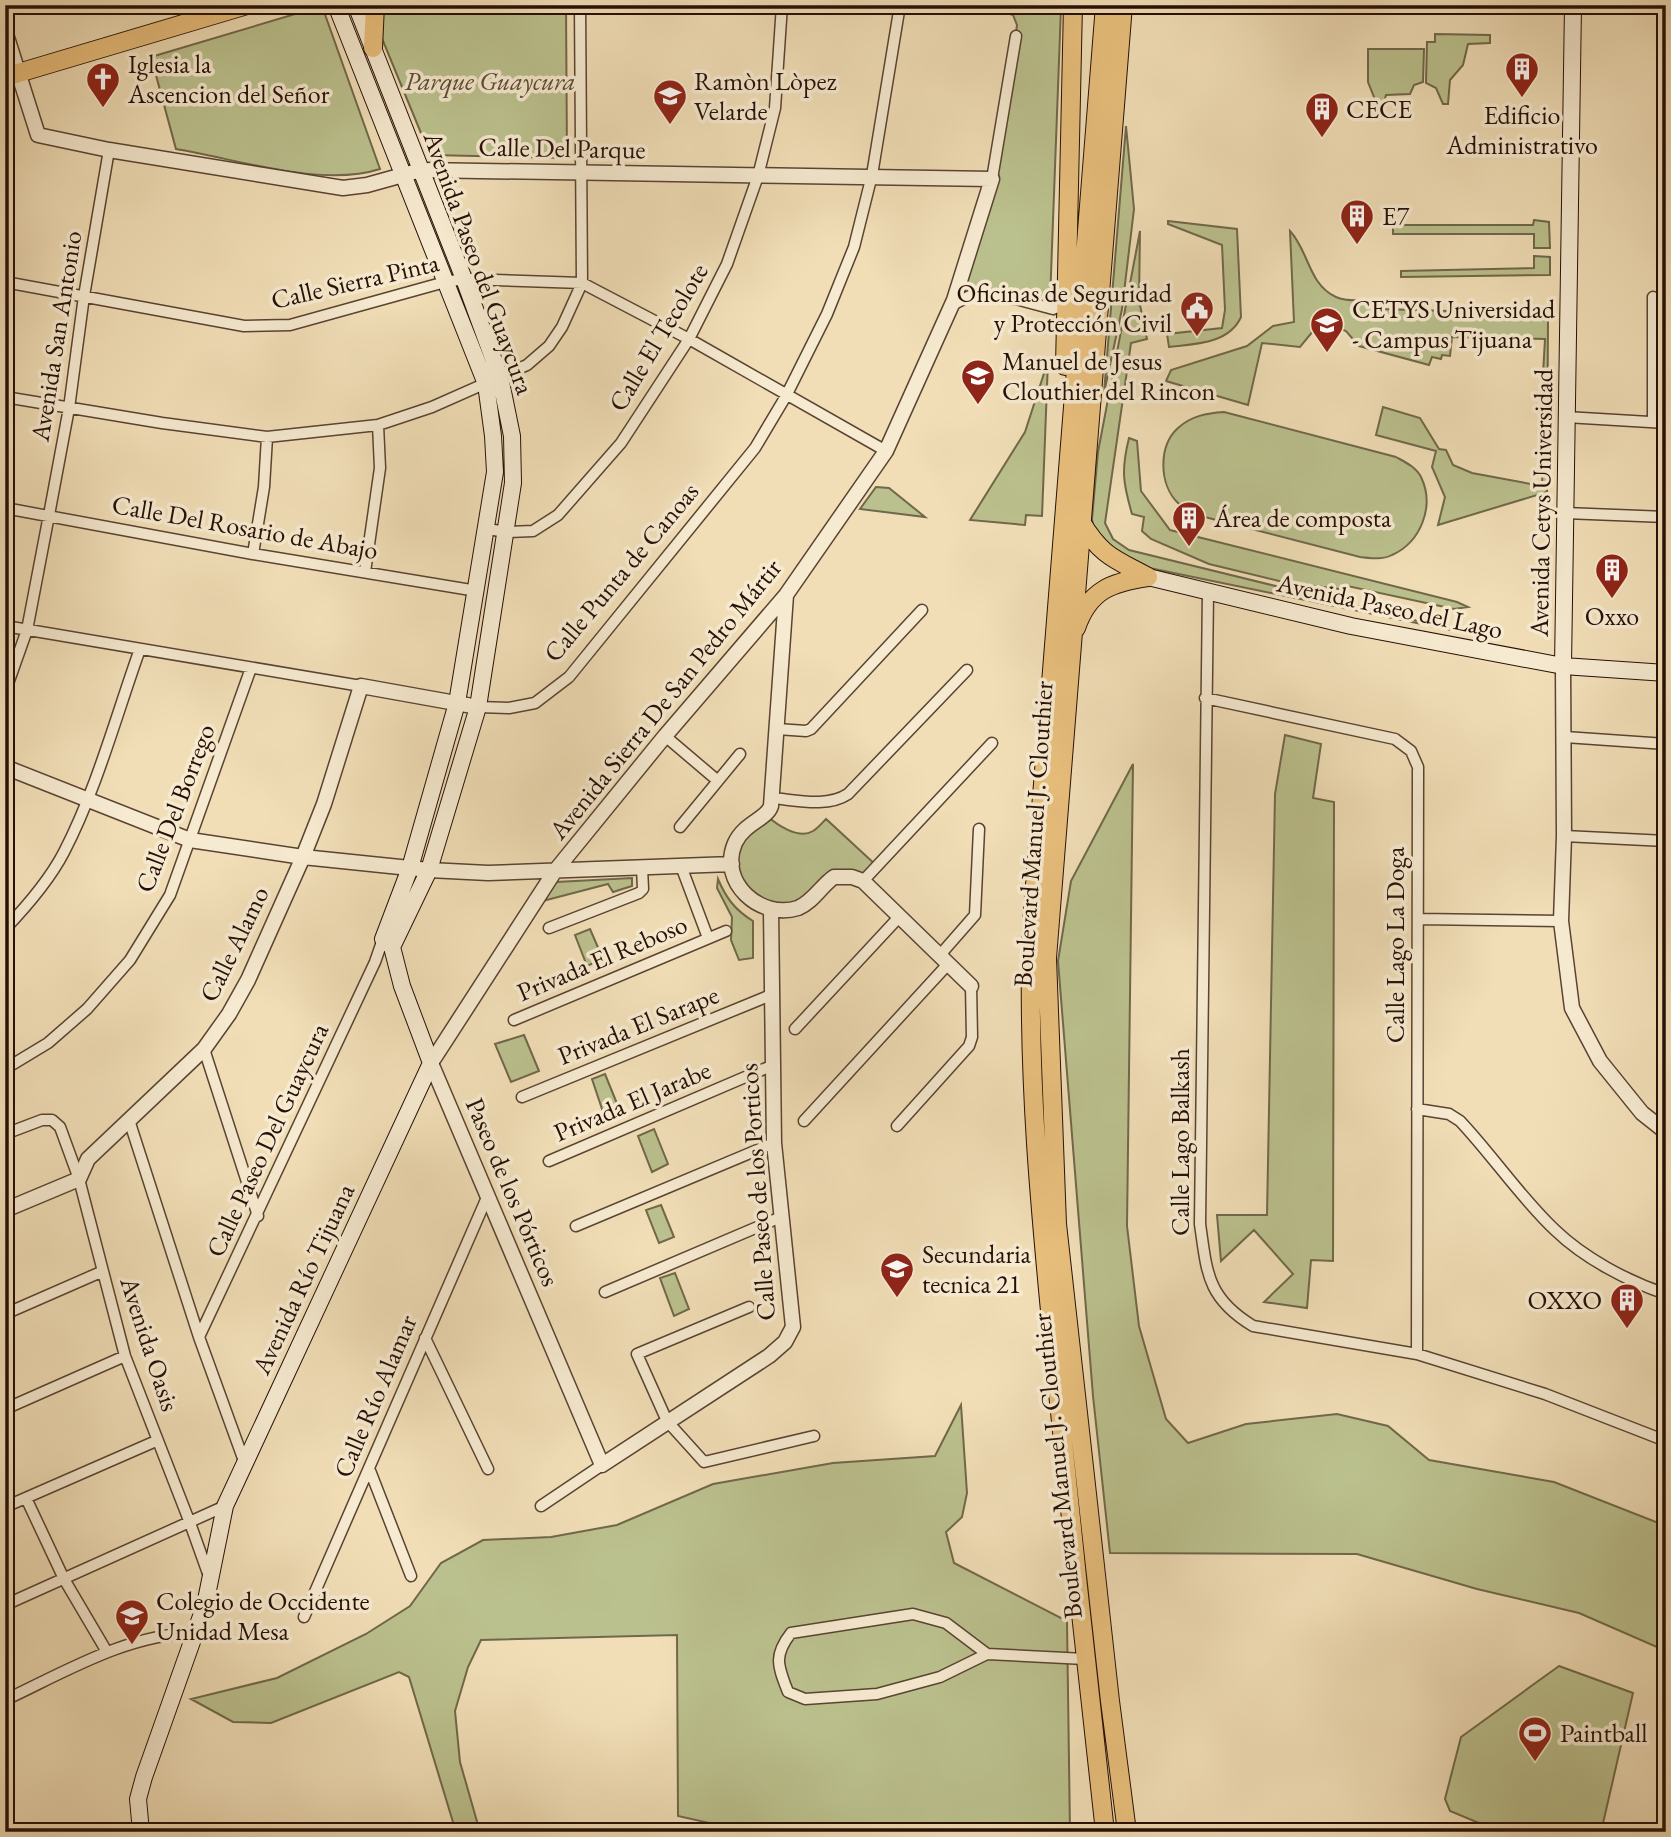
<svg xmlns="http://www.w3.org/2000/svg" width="1671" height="1837" font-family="'EB Garamond',serif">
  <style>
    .green { fill: #bbc18e; stroke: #70684a; stroke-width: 2 }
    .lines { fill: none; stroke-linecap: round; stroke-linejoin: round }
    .minor-casing { stroke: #594332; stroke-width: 13 }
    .tertiary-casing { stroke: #594332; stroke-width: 17 }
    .secondary-casing { stroke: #260f06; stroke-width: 18 }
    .primary-casing { stroke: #260f06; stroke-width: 20 }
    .minor { stroke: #f6ead0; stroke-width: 10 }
    .tertiary { stroke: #f6ead0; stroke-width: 14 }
    .secondary { stroke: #f6ead0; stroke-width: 16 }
    .primary { stroke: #e8bf7c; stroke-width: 18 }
    .labels { text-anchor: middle; stroke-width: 7; stroke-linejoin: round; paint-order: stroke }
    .poi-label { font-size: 26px; fill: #260f06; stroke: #f6ead0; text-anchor: start }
    .park-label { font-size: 26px; font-style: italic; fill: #5a4d36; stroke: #f6ead0 }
    .street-label { font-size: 26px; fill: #260f06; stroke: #f6ead0 }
  </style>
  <rect width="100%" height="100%" fill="#f1deb7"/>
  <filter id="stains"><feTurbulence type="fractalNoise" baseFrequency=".00286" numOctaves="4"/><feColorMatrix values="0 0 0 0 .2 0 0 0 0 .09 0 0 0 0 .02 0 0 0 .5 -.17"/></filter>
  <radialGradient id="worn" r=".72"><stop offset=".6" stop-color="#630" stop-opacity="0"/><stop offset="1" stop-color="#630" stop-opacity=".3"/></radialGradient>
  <!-- green -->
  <path class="green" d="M 383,5 L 566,5 L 567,158 L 430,155 L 381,36 Z
    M 996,5 L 1060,5 L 1061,7 L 1050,301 L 983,288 L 964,293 L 997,178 L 1017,25 L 1013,15 L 997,10 Z
    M 322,6 L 380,169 C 321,188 237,159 176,149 L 151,57 Z
    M 1435,34 L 1490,35 L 1490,43 L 1468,44 L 1463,65 L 1450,80 L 1448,104 L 1443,104 L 1436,88 L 1426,83 L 1427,42 L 1435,42 Z
    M 1368,49 L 1424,49 L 1423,82 L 1414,85 L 1410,94 L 1386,95 L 1384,102 L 1376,102 L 1368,82 Z
    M 1126,126 L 1134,209 L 1122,309 L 1104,393 Z
    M 1534,220 L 1549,222 L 1550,248 L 1534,248 L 1534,234 L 1393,234 L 1393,225 L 1533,225 Z
    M 1168,221 L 1237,229 L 1241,317 C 1229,344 1194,344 1169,347 L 1167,334 L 1222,328 L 1225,310 L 1222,245 L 1168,224 Z
    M 1140,231 L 1139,300 L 1147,339 L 1131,343 L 1105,523 L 1113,539 L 1129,550 L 1475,635 L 1135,565 L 1102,547 L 1093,525 L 1092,519 L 1098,452 Z
    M 1290,231 C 1309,251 1308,284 1336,297 C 1352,304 1366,297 1379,302 L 1381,309 L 1548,314 L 1547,492 L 1438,525 L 1445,497 L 1432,467 L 1436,451 L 1376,435 L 1383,407 L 1420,418 L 1439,449 L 1446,450 L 1453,465 L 1472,473 L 1542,486 L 1543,448 L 1539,445 L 1545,339 L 1452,337 L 1450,356 L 1442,355 L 1441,359 L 1432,357 L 1429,365 L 1359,346 L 1346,331 L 1338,328 L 1324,327 L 1313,331 L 1300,347 L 1262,343 L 1248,405 L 1166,381 L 1171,370 L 1247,346 L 1273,326 L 1294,322 Z
    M 1534,256 L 1550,257 L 1550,275 L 1401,277 L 1401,271 L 1534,268 Z
    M 1048,361 L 1042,516 L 1026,515 L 1025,525 L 970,520 L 1025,432 Z
    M 1224,412 L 1396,457 C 1405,462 1416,467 1421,477 C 1435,506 1421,542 1392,555 C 1383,560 1371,558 1360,557 L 1197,515 C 1191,512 1184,508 1178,503 C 1159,485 1158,446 1178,428 C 1191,416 1207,413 1224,412 Z
    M 1129,438 L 1137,441 L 1141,491 L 1170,530 L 1457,602 L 1468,607 L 1454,609 L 1343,585 L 1339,589 L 1283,582 L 1209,564 L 1151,539 L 1142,531 L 1144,517 L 1132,514 C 1123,483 1121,470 1129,438 Z
    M 876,487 L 889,488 L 925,517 L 860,509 Z
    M 1285,735 L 1321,744 L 1313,798 L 1334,802 L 1333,1261 L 1311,1260 L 1307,1308 L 1264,1302 L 1293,1274 L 1254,1230 L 1221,1261 L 1217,1215 L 1267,1215 L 1275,794 Z
    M 1133,764 L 1127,1226 L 1139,1326 L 1166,1419 L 1188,1443 L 1246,1424 L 1337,1414 L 1388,1426 L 1429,1460 L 1554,1482 L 1666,1526 L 1666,1651 L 1579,1613 L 1477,1589 L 1357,1554 L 1110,1553 L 1093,1396 L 1058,961 L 1071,881 Z
    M 766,815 C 777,825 799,840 813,831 C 818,828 822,823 826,819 L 877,866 L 863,881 L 843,876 L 784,911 L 744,894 L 734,845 Z
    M 632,878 L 632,886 L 613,892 L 608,884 L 539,902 L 556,882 Z
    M 718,879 C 726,898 735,910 753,921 L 753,958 L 739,960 L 731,940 L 732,917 L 717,888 Z
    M 590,929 L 603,959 L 587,966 L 575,935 Z
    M 524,1035 L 539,1071 L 511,1082 L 495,1044 Z
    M 605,1074 L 618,1106 L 603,1112 L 592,1079 Z
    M 654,1129 L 668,1164 L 652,1172 L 638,1136 Z
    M 661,1205 L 674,1237 L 659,1243 L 646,1210 Z
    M 675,1273 L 689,1309 L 674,1316 L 660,1278 Z
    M 961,1405 L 967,1493 L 962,1517 L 946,1532 L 954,1563 L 1067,1621 L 1070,1832 L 749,1832 L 678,1816 L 677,1635 L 481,1640 L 468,1667 L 455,1711 L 460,1762 L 480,1832 L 456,1832 L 409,1677 L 399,1672 L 271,1723 L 233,1722 L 191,1699 L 277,1678 L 366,1634 L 410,1606 L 441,1563 L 483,1540 L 551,1537 L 617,1525 L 713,1484 L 833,1463 L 935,1456 Z
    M 1559,1666 L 1633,1693 L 1601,1832 L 1488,1832 L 1480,1829 L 1479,1823 L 1450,1811 L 1445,1799 L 1461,1737 Z"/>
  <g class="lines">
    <!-- minor casing -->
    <g class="minor-casing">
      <path id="minor" d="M 992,179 L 1016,36
        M 5,282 L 244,326 L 290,325 L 445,282 L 464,279 L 582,283 L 689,339 L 886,451
        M 952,305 L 970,296 L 1016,299 L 1053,309 L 1066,303
        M 5,397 L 162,423 L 267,437 L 378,425 L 432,407 L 527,365 L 549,346 L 562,327 L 582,283 L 580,5
        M 1566,417 L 1666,423
        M 1653,422 L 1653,297
        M 5,508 L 253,554 L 477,591
        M 1565,513 L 1666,517
        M 487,529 L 507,532 L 533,531 L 558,515 L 621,443 L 689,339 L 727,264 L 758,176 L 775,108 L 782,5
        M 253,554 L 264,487 L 267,437
        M 365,572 L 380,468 L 378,425
        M 1208,592 L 1200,1224 C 1207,1273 1207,1298 1253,1326 L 1417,1354 L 1545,1394 L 1666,1441
        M 5,626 L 361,686
        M 5,692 L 27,630 L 49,515 L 69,408 L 84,296 L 109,150
        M 1205,698 L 1395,739 L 1411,751 L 1418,767 L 1417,1354
        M 478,707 L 509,708 L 535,703 L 569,677 L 755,448 L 786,396 L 827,314 L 854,247 L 872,175 L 900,5
        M 777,729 L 806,731 L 811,729 L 922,610
        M 665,736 L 718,781
        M 1565,737 L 1666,744
        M 772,798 C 796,800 827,808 848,794 L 967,670
        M 680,827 L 740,754
        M 1564,836 L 1666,841
        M 681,866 L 708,938
        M 863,881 L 992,743
        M 1418,919 L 1561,921
        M 549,928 L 639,893 L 643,889 L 642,868
        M 5,929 C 27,906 49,881 64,852 C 97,788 116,716 140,649
        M 940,955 L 975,915 L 979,829
        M 514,1020 L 726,931
        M 795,1029 L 900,916
        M 204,1049 L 258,1216
        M 5,1069 L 48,1043 L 87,1009 L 130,960 L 170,895 L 251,668
        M 522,1097 L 771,995
        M 1417,1109 L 1449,1114 L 1460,1121 C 1493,1156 1520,1197 1555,1230 C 1584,1258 1627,1281 1666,1294
        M 129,1120 L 199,1337 L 244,1461
        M 804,1121 L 949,963
        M 897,1126 L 969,1046 L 972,1037 L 971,986
        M 5,1134 L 42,1120 L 52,1120 L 60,1127 L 79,1179 L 125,1356 L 190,1523 L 210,1579
        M 549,1161 L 771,1066
        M 576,1226 L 774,1143
        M 605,1292 L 781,1217
        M 749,1307 L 637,1354 L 667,1421 L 704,1462 L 814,1436
        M 5,1314 L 101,1272
        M 199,1337 L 375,962 L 383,939
        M 425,1338 L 488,1469
        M 5,1409 L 125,1356
        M 369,1468 L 411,1576
        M 26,1498 L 64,1579 L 107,1652
        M 541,1506 L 602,1465
        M 5,1507 L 156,1441
        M 5,1605 L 225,1506
        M 304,1617 L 488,1195
        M 987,1654 L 946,1623 L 913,1614 L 791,1633 C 773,1656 778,1666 788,1692 L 805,1699 L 877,1694 L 940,1677 L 987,1654 L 1085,1659
        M 5,1700 C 65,1672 127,1634 195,1633"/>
    </g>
    <!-- tertiary casing -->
    <g class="tertiary-casing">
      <path id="tertiary" d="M 5,31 L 38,135 L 109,150 L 343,188 L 367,185 L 421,170 L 992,179 L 954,300 L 886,451 L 786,595 L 665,736 L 555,871 L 431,1063 L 602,1465 L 769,1356 L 785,1342 L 793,1327 L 774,1143 L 771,910
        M 786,595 L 771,806 C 767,819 744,823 735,843 C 718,882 760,920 798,908 C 813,902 822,885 834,877 L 852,877 L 863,881 L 971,986
        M 1563,666 L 1564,836 L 1561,921 L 1572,1008 L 1600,1061 L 1642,1113 L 1666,1132
        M 5,767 L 190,840 L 303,857 L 429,870 L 488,873 L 732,864
        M 5,1210 L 79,1179 L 88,1159 L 204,1049 L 229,1014 L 248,980 L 303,857 L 324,804 L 361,686 L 478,707"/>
    </g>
    <!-- secondary casing -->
    <g class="secondary-casing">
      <path id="secondary" d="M 356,5 L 464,279 L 500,377 L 512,436 L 513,483 L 478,707 L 429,870 L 392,947
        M 1148,577 L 1351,626 L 1563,666 L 1666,673
        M 1563,666 L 1573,5
        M 141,1832 L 138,1799 L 144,1777 L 205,1605 L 225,1506 L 431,1063 L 402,986 L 392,947 L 383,939 L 410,868 L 457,703 L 495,472 L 493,436 L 486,384 L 336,5"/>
    </g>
    <!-- primary casing -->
    <g class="primary-casing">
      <path id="primary" d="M 1105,5 L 1032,922 C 1026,1076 1042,1230 1057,1383 C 1072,1533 1088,1682 1105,1832
        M 1123,5 L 1047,958 L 1057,1224 L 1110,1701 L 1127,1832
        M 373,48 L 375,5
        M 5,77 L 247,5
        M 1065,366 L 1073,5
        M 1081,522 C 1102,557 1115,559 1148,577
        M 1076,628 C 1089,590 1112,582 1148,577"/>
    </g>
    <!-- minor -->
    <use href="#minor" class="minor"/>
    <!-- tertiary -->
    <use href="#tertiary" class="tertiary"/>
    <!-- secondary -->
    <use href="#secondary" class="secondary"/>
    <!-- primary -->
    <use href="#primary" class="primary"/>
  </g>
  <!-- icons -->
  <defs>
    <g id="building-pin" transform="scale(1.75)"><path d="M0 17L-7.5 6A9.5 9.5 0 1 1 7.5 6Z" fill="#8f2418" stroke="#f6ead0"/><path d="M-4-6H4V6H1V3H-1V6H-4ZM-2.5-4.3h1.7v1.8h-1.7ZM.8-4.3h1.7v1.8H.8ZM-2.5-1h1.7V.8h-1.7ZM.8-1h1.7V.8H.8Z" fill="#fff"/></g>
    <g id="church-pin" transform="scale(1.75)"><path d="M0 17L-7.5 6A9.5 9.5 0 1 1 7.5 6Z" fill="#8f2418" stroke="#f6ead0"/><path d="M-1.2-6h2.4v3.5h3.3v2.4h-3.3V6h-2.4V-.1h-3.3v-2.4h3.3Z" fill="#fff"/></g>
    <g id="school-pin" transform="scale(1.75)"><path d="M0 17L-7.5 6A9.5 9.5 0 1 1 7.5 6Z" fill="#8f2418" stroke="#f6ead0"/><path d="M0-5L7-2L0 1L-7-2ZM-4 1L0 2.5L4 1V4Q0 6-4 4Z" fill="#fff"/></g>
    <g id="civic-pin" transform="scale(1.75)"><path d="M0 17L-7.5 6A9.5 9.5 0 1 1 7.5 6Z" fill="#8f2418" stroke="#f6ead0"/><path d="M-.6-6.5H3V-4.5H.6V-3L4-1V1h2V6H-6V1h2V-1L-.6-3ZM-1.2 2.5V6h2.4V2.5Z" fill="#fff"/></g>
    <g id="university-pin" transform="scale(1.75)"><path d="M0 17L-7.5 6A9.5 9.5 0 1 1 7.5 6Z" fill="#8f2418" stroke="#f6ead0"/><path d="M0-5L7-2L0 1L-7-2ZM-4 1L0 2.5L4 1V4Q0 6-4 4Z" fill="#fff"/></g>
    <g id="stadium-pin" transform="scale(1.75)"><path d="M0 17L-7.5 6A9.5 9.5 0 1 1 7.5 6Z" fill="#8f2418" stroke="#f6ead0"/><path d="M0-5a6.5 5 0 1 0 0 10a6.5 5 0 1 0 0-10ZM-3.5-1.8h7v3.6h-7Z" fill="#fff"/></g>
  </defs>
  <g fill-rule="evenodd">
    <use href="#building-pin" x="1522" y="69"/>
    <use href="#church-pin" x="103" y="79"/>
    <use href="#school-pin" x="670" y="96"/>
    <use href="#building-pin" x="1322" y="109"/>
    <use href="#building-pin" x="1357" y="216"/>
    <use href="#civic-pin" x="1197" y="308"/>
    <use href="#university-pin" x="1327" y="324"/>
    <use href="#school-pin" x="978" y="376"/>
    <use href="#building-pin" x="1189" y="518"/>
    <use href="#building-pin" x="1612" y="570"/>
    <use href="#school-pin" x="897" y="1269"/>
    <use href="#building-pin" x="1627" y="1300"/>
    <use href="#school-pin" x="132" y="1616"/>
    <use href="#stadium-pin" x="1535" y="1733"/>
  </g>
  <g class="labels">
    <!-- poi labels -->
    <g class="poi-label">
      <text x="128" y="73">Iglesia la<tspan x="128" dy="30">Ascencion del Señor</tspan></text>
      <text x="694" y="90">Ramòn Lòpez<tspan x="694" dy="30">Velarde</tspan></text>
      <text x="1346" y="118">CECE</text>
      <text x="1522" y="124" text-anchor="middle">Edificio<tspan x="1522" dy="30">Administrativo</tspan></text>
      <text x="1382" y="225">E7</text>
      <text x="1172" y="302" text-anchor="end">Oficinas de Seguridad<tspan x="1172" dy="30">y Protección Civil</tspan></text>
      <text x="1352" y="318">CETYS Universidad<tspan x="1352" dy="30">- Campus Tijuana</tspan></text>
      <text x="1002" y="370">Manuel de Jesus<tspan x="1002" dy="30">Clouthier del Rincon</tspan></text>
      <text x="1214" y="527">Área de composta</text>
      <text x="1612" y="625" text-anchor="middle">Oxxo</text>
      <text x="922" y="1263">Secundaria<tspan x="922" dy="30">tecnica 21</tspan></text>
      <text x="1602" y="1309" text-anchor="end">OXXO</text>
      <text x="156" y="1610">Colegio de Occidente<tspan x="156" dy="30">Unidad Mesa</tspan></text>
      <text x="1560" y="1742">Paintball</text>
    </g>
    <!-- park labels -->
    <g class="park-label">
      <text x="490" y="90">Parque Guaycura</text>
    </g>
    <!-- street labels -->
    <g class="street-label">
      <text transform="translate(562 148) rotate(1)" y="9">Calle Del Parque</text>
      <text transform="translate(479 263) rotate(70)" y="9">Avenida Paseo del Guaycura</text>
      <text transform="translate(355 281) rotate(-13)" y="9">Calle Sierra Pinta</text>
      <text transform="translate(56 336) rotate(-81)" y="9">Avenida San Antonio</text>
      <text transform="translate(658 337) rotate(-59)" y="9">Calle El Tecolote</text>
      <text transform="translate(1541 503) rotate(-89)" y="9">Avenida Cetys Universidad</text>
      <text transform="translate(245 527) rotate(10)" y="9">Calle Del Rosario de Abajo</text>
      <text transform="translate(621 572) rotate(-50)" y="9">Calle Punta de Canoas</text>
      <text transform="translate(1390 606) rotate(12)" y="9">Avenida Paseo del Lago</text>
      <text transform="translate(665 699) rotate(-51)" y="9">Avenida Sierra De San Pedro Mártir</text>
      <text transform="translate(175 808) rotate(-69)" y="9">Calle Del Borrego</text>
      <text transform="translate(1033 834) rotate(-86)" y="9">Boulevard Manuel J. Clouthier</text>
      <text transform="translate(234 944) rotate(-64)" y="9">Calle Alamo</text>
      <text transform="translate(1395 945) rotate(-90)" y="9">Calle Lago La Doga</text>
      <text transform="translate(602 958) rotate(-23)" y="9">Privada El Reboso</text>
      <text transform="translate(638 1025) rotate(-22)" y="9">Privada El Sarape</text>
      <text transform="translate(632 1101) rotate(-23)" y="9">Privada El Jarabe</text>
      <text transform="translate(267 1140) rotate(-65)" y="9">Calle Paseo Del Guaycura</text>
      <text transform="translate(1180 1142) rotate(-90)" y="9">Calle Lago Balkash</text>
      <text transform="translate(513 1192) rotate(67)" y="9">Paseo de los Pórticos</text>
      <text transform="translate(757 1192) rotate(-94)" y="9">Calle Paseo de los Porticos</text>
      <text transform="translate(303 1279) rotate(-65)" y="9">Avenida Río Tijuana</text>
      <text transform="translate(150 1344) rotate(72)" y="9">Avenida Oasis</text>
      <text transform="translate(375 1396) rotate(-67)" y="9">Calle Río Alamar</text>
      <text transform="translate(1057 1466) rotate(-96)" y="9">Boulevard Manuel J. Clouthier</text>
    </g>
  </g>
  <!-- margin -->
  <rect width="1671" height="1837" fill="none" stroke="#f1deb7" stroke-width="28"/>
  <rect x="7" y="7" width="1657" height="1823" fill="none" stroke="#260f06" stroke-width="3.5"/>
  <rect x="14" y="14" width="1643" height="1809" fill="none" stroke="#260f06" stroke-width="2"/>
  <rect width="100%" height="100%" filter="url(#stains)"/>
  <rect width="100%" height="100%" fill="url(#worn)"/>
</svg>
